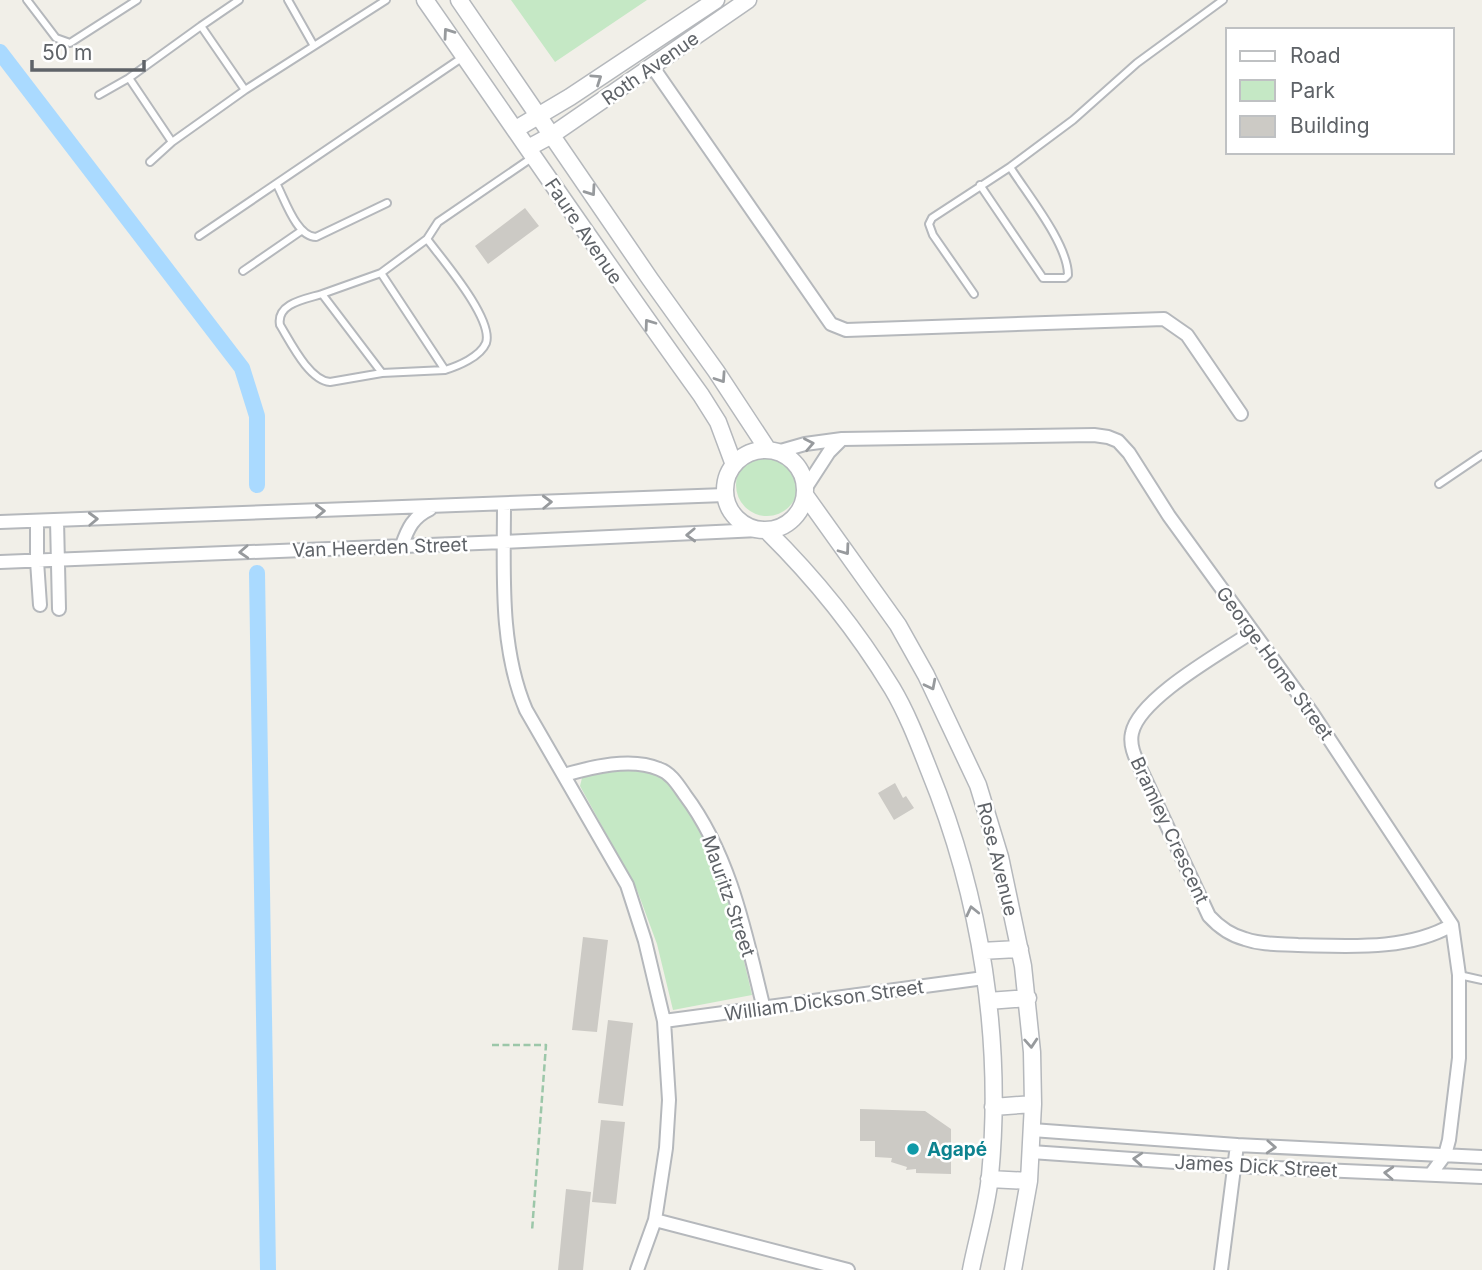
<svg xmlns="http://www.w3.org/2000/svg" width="1482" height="1270" font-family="Inter,sans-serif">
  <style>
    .green { fill: #c5e8c5 }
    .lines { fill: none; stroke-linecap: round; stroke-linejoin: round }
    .canal { stroke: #aadaff; stroke-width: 16 }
    .building { fill: #cccac5 }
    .service-casing { stroke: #b5b8bc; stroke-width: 10 }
    .minor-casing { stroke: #b5b8bc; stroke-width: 16 }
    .tertiary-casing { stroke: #b5b8bc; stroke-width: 19 }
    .path { stroke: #9cc7a9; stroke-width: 2.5; stroke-dasharray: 7 3.5; stroke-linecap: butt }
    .service { stroke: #fff; stroke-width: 6 }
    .minor { stroke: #fff; stroke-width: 12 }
    .tertiary { stroke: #fff; stroke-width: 16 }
    .oneway { stroke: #979a9d }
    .culture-dot { fill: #0f9aa8; stroke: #fff; stroke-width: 2.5 }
    .labels { text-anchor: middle; stroke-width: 5; stroke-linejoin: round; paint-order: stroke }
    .street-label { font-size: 19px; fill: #5f6368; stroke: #fff }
    .culture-label { font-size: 19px; font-weight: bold; fill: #0d838f; stroke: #fff; text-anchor: start }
  </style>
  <rect width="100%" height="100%" fill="#f1efe8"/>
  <!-- green -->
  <path class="green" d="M 511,0 L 647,0 L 555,62 Z
    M736 485a31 31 0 1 1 62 0a31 31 0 1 1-62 0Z
    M 619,767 L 658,771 L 672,780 L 698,822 L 731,906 L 752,995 L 673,1010 L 657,944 L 637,890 L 580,786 L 582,778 L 595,771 Z"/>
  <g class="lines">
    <!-- canal -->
    <path class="canal" d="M 0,52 L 242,368 L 257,416 L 257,485
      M 257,573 L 268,1270"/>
  </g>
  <!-- building -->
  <path class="building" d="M 525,208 L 539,226 L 488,264 L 475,246 Z
    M 895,783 L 903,798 L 906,796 L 914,808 L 894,820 L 878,793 Z
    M 583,937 L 608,940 L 597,1032 L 572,1030 Z
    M 608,1020 L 633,1023 L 623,1106 L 598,1103 Z
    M 860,1109 L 925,1111 L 951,1129 L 951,1174 L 916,1173 L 916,1169 L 906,1170 L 907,1167 L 891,1162 L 892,1158 L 875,1157 L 875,1141 L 860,1141 Z
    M 601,1120 L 625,1122 L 616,1204 L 592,1202 Z
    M 566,1189 L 591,1192 L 583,1270 L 558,1270 Z"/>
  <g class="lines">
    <!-- service casing -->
    <g class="service-casing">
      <path id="service" d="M 27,0 L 56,38 L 70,43 L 137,0
        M 239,0 L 201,26 L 245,90 L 314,46
        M 288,0 L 314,46 L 386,0
        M 201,26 L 129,78 L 172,142 L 245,90
        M 99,95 L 129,78
        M 150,162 L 172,142
        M 277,185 C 285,200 297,237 316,237 L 387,203
        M 980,185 L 1043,278 L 1065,278 L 1068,275 C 1068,244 1027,194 1010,167
        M 199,236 L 463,57
        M 427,239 C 441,258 494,319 486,343 C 480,357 458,366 445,370 L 381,273 L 427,239 L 438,222 L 533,157
        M 243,271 L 301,231
        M 381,273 L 322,294 L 382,373 L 445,370
        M 322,294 C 306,299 276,303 280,325 C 291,343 309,380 330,382 L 382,373
        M 974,294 L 933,235 L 929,224 L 932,218 L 1010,167 L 1073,120 L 1137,63 L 1223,0
        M 1439,484 L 1482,455
        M 1459,975 L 1482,980"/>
    </g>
    <!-- minor casing -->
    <g class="minor-casing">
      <path id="minor" d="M 652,66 L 831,324 L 846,330 L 1164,319 L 1187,335 L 1241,414
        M 777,452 L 805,444 L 842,439 L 1094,435 L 1108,437 L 1118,441 L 1129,453 L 1169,516 L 1312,713 L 1452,925 L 1459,975 L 1459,1058 L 1449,1140 L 1445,1155 L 1431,1174
        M 805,489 L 829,452 L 842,439
        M 504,504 C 504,572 499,647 526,710 L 627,885 L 645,941 L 664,1021 L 669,1100 L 666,1148 L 655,1220 L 637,1270
        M 57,520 L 59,609
        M 37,521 L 37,561 L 40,605
        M 0,522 L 725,495
        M 402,545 C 408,528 413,517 430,509
        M 0,562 L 504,542 L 759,530
        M 1252,632 C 1221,653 1139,698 1132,733 C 1129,746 1136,759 1141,770 L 1209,916 C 1219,927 1230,935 1245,939 C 1262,945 1280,944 1298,945 C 1348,946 1407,951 1452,925
        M 564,775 C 592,767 631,757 659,769 C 671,773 678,785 685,795 C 731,856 746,936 764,1009
        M 664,1021 L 984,978
        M 1032,1130 L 1237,1145 L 1482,1157
        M 1031,1152 L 1233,1166 L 1482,1177
        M 655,1220 L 848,1270
        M 1221,1270 L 1237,1145"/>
    </g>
    <!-- tertiary casing -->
    <g class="tertiary-casing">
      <path id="tertiary" d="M 425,0 C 517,132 607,265 701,395 L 718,422 L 734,465
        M 459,0 L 650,279 L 716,371 L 768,450
        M 516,129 L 570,97 L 716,0
        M 528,148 L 552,135 L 748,0
        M725 490a40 40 0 1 1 80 0a40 40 0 1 1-80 0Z
        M 805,495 L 898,625 L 926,675 L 978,785 L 1000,857 L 1023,966 L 1032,1052 L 1033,1104 L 1029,1181 L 1013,1270
        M 766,530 C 815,578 856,629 892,688 C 907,713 918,742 929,770 C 981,897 1003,1039 990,1176 C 987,1207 977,1239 971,1270
        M 981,951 L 1020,949
        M 988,1001 L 1028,998
        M 993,1107 L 1033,1104
        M 989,1179 L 1029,1181"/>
    </g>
    <!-- path -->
    <path class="path" d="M 492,1045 L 546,1045 L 532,1231"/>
    <!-- service -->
    <use href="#service" class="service"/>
    <!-- minor -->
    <use href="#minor" class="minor"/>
    <!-- tertiary -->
    <use href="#tertiary" class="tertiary"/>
  </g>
  <!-- one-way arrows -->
  <defs><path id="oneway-chevron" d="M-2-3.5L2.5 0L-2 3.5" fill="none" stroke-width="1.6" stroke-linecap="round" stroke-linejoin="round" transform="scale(1.75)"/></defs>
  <g class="oneway">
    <use href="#oneway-chevron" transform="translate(448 33) rotate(-125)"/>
    <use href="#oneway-chevron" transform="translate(597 79) rotate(-34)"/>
    <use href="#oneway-chevron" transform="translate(591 191) rotate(55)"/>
    <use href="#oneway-chevron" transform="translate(649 324) rotate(-126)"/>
    <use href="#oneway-chevron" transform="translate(721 378) rotate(56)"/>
    <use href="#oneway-chevron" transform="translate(809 444) rotate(-11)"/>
    <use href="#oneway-chevron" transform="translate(547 502) rotate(-2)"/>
    <use href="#oneway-chevron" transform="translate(320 511) rotate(-2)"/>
    <use href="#oneway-chevron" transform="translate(93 519) rotate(-2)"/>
    <use href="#oneway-chevron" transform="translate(691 535) rotate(178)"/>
    <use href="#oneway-chevron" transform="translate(845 550) rotate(54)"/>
    <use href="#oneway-chevron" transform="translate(244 552) rotate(177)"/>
    <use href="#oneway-chevron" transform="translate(931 685) rotate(63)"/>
    <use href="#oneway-chevron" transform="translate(972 911) rotate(-103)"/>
    <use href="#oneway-chevron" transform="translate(1031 1043) rotate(86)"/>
    <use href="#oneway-chevron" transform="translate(1271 1147) rotate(3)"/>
    <use href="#oneway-chevron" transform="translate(1138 1159) rotate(-176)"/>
    <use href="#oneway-chevron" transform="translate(1389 1173) rotate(-177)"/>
  </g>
  <!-- markers -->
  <circle class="culture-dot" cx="913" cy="1149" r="7"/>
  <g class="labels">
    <!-- street labels -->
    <g class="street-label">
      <text transform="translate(650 68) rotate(-35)" y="7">Roth Avenue</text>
      <text transform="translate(584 231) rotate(56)" y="7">Faure Avenue</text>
      <text transform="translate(380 547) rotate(-2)" y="7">Van Heerden Street</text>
      <text transform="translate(1275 663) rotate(54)" y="7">George Home Street</text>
      <text transform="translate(1170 830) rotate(65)" y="7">Bramley Crescent</text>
      <text transform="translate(998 859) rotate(76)" y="7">Rose Avenue</text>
      <text transform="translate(729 896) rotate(71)" y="7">Mauritz Street</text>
      <text transform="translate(824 1000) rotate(-8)" y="7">William Dickson Street</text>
      <text transform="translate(1256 1166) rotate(3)" y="7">James Dick Street</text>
    </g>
    <!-- culture labels -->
    <g class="culture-label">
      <text x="927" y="1156">Agapé</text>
    </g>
  </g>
  <!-- legend -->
  <rect x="1226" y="28" width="228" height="126" fill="#ffffff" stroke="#bfc1c3" stroke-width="2"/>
  <rect x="1240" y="51" width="35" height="10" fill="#ffffff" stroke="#bfc1c3" stroke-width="2"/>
  <text x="1290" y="63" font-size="21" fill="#5f6368">Road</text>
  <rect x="1240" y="80" width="35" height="21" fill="#c5e8c5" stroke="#bfc1c3" stroke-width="2"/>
  <text x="1290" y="98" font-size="21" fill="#5f6368">Park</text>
  <rect x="1240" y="116" width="35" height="21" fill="#cccac5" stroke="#bfc1c3" stroke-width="2"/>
  <text x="1290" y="133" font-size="21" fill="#5f6368">Building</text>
  <!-- scale -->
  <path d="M32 60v10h112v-10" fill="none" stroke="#5f6368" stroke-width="3.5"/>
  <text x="42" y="60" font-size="21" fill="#5f6368" stroke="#ffffff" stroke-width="5" paint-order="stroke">50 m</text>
</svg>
